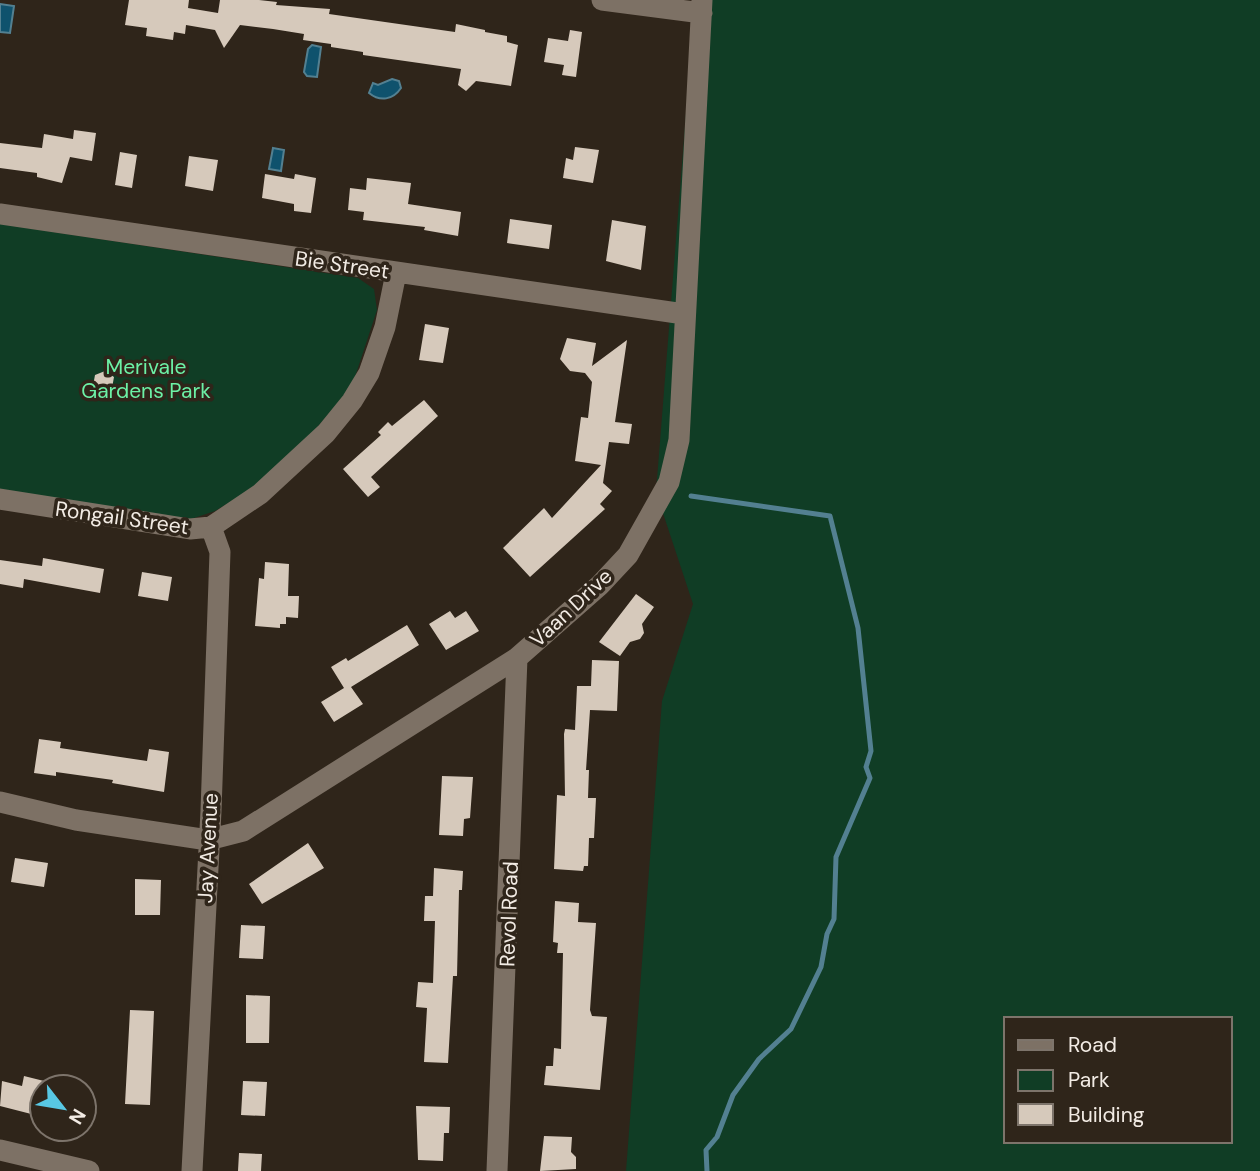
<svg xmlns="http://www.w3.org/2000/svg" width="1260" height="1171" font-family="'DM Sans',sans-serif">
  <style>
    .green { fill: #103d25; fill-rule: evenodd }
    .water { fill: #0f526d; stroke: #538091; stroke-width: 2 }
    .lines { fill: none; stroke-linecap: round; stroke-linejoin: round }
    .stream { stroke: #538091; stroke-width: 5 }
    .building { fill: #d6c9bb }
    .minor { stroke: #7d7165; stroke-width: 21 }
    .labels { text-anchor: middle; stroke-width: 7; stroke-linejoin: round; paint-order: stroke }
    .street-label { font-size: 21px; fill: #f2ebe4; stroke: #2f251a }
    .park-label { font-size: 21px; fill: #6cf1a6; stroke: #2f251a }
  </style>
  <rect width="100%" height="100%" fill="#2f251a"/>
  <!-- green -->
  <path class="green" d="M 695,0 L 1260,0 L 1260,1171 L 626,1171 L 662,701 L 693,604 L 656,492 ZM 1006,1019 L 1230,1019 L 1230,1141 L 1006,1141 Z
    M 0,224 L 358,278 L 374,289 L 377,310 L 352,386 L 309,437 L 255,487 L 215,511 L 188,520 L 0,489 Z"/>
  <!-- water -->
  <path class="water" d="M 0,4 L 14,6 L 10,33 L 0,32 Z
    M 312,45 L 321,47 L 317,77 L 307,76 L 304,72 L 308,49 Z
    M 392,79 L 399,81 L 401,88 C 393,100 380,102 369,93 L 373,83 L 378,85 Z
    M 273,148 L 284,150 L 281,171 L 269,169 Z"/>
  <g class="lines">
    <!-- stream -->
    <path class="stream" d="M 691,496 L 830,516 L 858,628 L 871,751 L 866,767 L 870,778 L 836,857 L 834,919 L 827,934 L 821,967 L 791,1029 L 759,1059 L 733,1095 L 717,1137 L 706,1150 L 707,1171"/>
  </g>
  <!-- building -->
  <path class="building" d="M 129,0 L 189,0 L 188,8 L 218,13 L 220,0 L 259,0 L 277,2 L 276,5 L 330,9 L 329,14 L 455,32 L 456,24 L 485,30 L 485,32 L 507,36 L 507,42 L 518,45 L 511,86 L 476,81 L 466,91 L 458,85 L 461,69 L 363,55 L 363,52 L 331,47 L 331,44 L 303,40 L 304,34 L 273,29 L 240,25 L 224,48 L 215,30 L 186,25 L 185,34 L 174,32 L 173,40 L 146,36 L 147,28 L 125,25 Z
    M 570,30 L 582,32 L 576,77 L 562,75 L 564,65 L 544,62 L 548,38 L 568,41 Z
    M 74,130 L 96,133 L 92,161 L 70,157 L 62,183 L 37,177 L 37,173 L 0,168 L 0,143 L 42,148 L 44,134 L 73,139 Z
    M 575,147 L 599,150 L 593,183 L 563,178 L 566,158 L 573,160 Z
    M 120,152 L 137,155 L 132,188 L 115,185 Z
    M 189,156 L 218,160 L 213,191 L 185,186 Z
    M 265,174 L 294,179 L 295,174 L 316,178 L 311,213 L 294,211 L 294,204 L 262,198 Z
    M 367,178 L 411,183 L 408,204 L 461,212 L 458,236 L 424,230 L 425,227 L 363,220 L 364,212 L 348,210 L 350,188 L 366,190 Z
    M 510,219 L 552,225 L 549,249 L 507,243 Z
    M 612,220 L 646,226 L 641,270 L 606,261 Z
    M 425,324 L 449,328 L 443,363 L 419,360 Z
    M 567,338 L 596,343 L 592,366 L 627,340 L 615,422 L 632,424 L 629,444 L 609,442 L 603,483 L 612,491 L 600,504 L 605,509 L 530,577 L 503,548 L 544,508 L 552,518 L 601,465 L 575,461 L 581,417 L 588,418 L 592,382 L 585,373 L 570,371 L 560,359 Z
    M 105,371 L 114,377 L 112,388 L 102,393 L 93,386 L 95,375 Z
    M 424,400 L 438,416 L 371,477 L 380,487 L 368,497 L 343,469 L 381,435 L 378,432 L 388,422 L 392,426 Z
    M 43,558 L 104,569 L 100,593 L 24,579 L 23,588 L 0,584 L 0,560 L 42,566 Z
    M 265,562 L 289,564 L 288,596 L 299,596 L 298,618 L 286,617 L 286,624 L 280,624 L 280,628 L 255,626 L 259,578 L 264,579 Z
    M 142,572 L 172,577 L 168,601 L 138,596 Z
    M 636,594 L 654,607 L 642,624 L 644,633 L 640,639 L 630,642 L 620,656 L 599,642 Z
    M 450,611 L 455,618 L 466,611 L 479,631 L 446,650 L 429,624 Z
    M 407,625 L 419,645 L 351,687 L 363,704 L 334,722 L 321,702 L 344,688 L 331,667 L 346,658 L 348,661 Z
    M 592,660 L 619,661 L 617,711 L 590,710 L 586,770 L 589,770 L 588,798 L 596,798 L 594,838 L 589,838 L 588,866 L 584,866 L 583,871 L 554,869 L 557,795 L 565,796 L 564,734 L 565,729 L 575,730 L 577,686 L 591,686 Z
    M 39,739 L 61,742 L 60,748 L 147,761 L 149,749 L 169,752 L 164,792 L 112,783 L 113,780 L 56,772 L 56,776 L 34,773 Z
    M 442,776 L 473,777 L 470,818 L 464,819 L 463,836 L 439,835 Z
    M 308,843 L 324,868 L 262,904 L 249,884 Z
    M 15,858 L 48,863 L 44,887 L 11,882 Z
    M 434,868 L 463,871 L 462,890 L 459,890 L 457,976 L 453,976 L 448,1063 L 424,1062 L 427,1008 L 416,1007 L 418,982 L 433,983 L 435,921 L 424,921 L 425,896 L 433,896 Z
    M 135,879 L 161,880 L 160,915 L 135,915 Z
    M 555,901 L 579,903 L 578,922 L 596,923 L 590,1010 L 592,1016 L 607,1017 L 600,1090 L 544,1085 L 546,1066 L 553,1066 L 554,1048 L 561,1049 L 563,953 L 557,953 L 558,943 L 553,942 Z
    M 241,925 L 265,926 L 263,959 L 239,958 Z
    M 246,995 L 270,996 L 269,1043 L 246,1043 Z
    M 130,1010 L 154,1011 L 150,1105 L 125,1104 Z
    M 24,1076 L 44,1081 L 39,1116 L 0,1106 L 2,1081 L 22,1086 Z
    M 243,1081 L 267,1082 L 265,1116 L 241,1115 Z
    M 416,1106 L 450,1107 L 449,1133 L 444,1133 L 443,1161 L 418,1160 Z
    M 544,1136 L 572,1137 L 571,1152 L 576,1157 L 576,1169 L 540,1171 Z
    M 239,1153 L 262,1154 L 261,1171 L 238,1171 Z"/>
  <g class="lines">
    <!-- minor -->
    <path class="minor" d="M 602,0 L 702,13
      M 0,214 L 684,314
      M 0,499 L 190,529 L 211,527 L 260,494 L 326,433 L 352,401 L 369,373 L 385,327 L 396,273
      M 0,802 L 76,820 L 208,840 L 243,831 L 517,658 L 600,585 L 628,555 L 669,482 L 679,440 L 702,0
      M 0,1150 L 89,1171
      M 192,1171 L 211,811 L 220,552 L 211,527
      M 497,1171 L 517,658"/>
  </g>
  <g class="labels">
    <!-- street labels -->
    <g class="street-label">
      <text transform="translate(342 265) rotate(8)" y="7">Bie Street</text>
      <text transform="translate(122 518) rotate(8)" y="7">Rongail Street</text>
      <text transform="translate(571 608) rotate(-43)" y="7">Vaan Drive</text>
      <text transform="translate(208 848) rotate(-87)" y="7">Jay Avenue</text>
      <text transform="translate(509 914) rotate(-88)" y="7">Revol Road</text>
    </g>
    <!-- park labels -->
    <g class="park-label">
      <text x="146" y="374">Merivale<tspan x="146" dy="24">Gardens Park</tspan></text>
    </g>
  </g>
  <!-- legend -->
  <rect x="1004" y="1017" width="228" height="126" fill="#2f251a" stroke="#7d746b" stroke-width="2"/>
  <rect x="1018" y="1040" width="35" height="10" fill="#7d7165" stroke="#7d746b" stroke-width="2"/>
  <text x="1068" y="1052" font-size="21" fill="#f2ebe4">Road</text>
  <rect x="1018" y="1070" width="35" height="21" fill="#103d25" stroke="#7d746b" stroke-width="2"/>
  <text x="1068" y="1087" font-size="21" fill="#f2ebe4">Park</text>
  <rect x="1018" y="1104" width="35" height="21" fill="#d6c9bb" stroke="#7d746b" stroke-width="2"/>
  <text x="1068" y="1122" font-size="21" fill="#f2ebe4">Building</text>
  <!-- north arrow -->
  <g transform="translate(63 1108) rotate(121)"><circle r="33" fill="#2f251a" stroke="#7d746b" stroke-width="2"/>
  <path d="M0-5L12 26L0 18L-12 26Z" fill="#58c8e4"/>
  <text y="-10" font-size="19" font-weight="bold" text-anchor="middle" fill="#f2ebe4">N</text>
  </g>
</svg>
